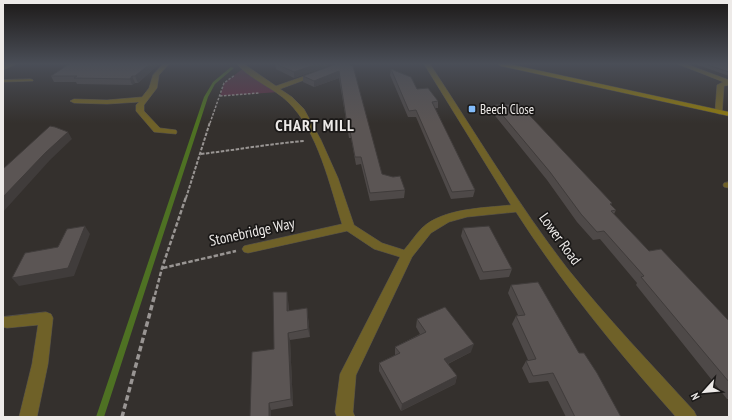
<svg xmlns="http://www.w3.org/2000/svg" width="732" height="420" font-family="'PT Sans Narrow',sans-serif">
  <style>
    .green { fill: #5f3044 }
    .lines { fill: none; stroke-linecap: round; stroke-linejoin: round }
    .stream { fill: #4e7123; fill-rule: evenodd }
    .service-casing { stroke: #524e4b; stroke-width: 1 }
    .minor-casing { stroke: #524e4b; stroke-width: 1 }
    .secondary-casing { stroke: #524e4b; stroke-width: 1 }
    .path-far3 { stroke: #999593; stroke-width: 1.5; stroke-dasharray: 2.5 1.5; stroke-linecap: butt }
    .path-far2 { stroke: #999593; stroke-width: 2; stroke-dasharray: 3.5 1.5; stroke-linecap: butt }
    .path-far1 { stroke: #999593; stroke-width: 2.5; stroke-dasharray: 4.5 2; stroke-linecap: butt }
    .path { stroke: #999593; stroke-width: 3.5; stroke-dasharray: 5.5 3; stroke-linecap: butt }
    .service { fill: #6f6128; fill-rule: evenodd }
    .minor { fill: #6f6128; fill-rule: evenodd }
    .secondary { fill: #927c0b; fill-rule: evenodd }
    .wall { fill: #4e4948 }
    .shaded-wall { fill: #403c3b }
    .building { fill: #5b5554; stroke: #403c3b }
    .poi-dot { fill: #83bcfb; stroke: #1a1817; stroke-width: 1.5 }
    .labels { text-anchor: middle; stroke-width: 3.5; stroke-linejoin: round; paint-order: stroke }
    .far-poi-label { font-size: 13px; fill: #edeae8; stroke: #1a1817; text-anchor: start }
    .street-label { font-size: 15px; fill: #edeae8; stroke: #1a1817 }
    .far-district-label { font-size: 16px; font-weight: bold; letter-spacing: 1px; fill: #edeae8; stroke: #1a1817 }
  </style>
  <rect width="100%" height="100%" fill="#34302d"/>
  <!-- green -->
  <path class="green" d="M 245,67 L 279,92 L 220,96 L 224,83 Z"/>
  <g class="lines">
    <!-- stream -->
    <path class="stream" d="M 231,67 L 234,68 L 215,84 L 208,97 L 104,417 L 96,417 L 204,97 L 213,82 Z"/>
    <!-- service casing -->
    <g class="service-casing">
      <path id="service" d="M 31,79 L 33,80 L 33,81 L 3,82 L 3,80 Z"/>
    </g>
    <!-- minor casing -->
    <g class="minor-casing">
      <path id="minor" d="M 8,64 L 16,64 L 3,70 L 3,66 Z
        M 163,64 L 169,64 L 159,75 L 157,88 L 144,105 L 144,111 L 160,128 L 176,130 L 177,132 L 176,134 L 154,132 L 136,111 L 136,105 L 139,102 L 107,104 L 74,103 L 70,101 L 74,99 L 107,100 L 142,97 L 149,88 L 153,75 Z
        M 237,64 L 244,64 L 276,86 L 339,64 L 348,64 L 280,89 L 292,97 L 304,109 L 321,140 L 338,178 L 354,225 L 382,243 L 404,250 C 410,243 416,234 422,228 C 443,208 484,208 511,205 L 424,64 L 430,64 C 475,132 517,203 567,268 C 607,318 651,364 694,411 L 697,417 L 676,417 C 618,352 563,285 516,212 L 467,217 L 449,222 L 431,233 L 412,257 L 356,375 L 353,412 L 355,417 L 337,417 L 335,412 L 340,374 L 400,257 L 374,249 L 347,231 L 248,253 L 244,252 L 242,249 L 244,246 L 248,245 L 342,224 C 330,186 318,131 288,102 C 274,88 249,79 237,64 Z
        M 678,64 L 686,64 L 729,80 L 729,85 L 724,86 L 722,114 L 719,114 L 715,112 L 717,85 L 723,82 Z
        M 729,182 L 729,188 L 724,187 L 723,185 L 724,183 Z
        M 46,312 L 51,314 L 53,318 L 48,364 L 37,417 L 19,417 L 32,364 L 38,325 L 7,328 L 3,327 L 3,317 Z"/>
    </g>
    <!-- secondary casing -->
    <g class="secondary-casing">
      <path id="secondary" d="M 498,64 L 509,64 L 729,112 L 729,116 L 501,66 Z"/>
    </g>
    <!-- path-far3 -->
    <path class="path-far3" d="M 220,96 L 259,93
      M 210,123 L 224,83 L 235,75"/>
    <!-- path-far2 -->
    <path class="path-far2" d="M 201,154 C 235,150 269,144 304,141
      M 186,198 L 210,122"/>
    <!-- path-far1 -->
    <path class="path-far1" d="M 163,268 L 236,251
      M 155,295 L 162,268 L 186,197"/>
    <!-- path -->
    <path class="path" d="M 122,417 L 155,294"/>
    <!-- service -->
    <use href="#service" class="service"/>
    <!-- minor -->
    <use href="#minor" class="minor"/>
    <!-- secondary -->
    <use href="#secondary" class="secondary"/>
  </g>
  <!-- wall -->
  <path class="wall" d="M 159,64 L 138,83 L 135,83 L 132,85 L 77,84 L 76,82 L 54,82 L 51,76 Z
    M 275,64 L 327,64 L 328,66 L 294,78 L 276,69 Z
    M 336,64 L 382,174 L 405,190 L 404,198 L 370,201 L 361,164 L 356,165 L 351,138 L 349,138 L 339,78 L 314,87 L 303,82 L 303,76 Z
    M 698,64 L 729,64 L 729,76 L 698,65 Z
    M 391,69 L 417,89 L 438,101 L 438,108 L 435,108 L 475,190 L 473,197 L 451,199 L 416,117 L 408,117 L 390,75 Z
    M 494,105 L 612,203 L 611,205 L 616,210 L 614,214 L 649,251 L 729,321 L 729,399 L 727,399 L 636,285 L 637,283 L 600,239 L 593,240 L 577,222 L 547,180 L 492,112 Z
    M 463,228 L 512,269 L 509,277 L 480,280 L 461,236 Z
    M 511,285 L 579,353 L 621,417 L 566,417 L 548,381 L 529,383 L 522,368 L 526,361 L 528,360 L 512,324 L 516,316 L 518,315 L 508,293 Z
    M 288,300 L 289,311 L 307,308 L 310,337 L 290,340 L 293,406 L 271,410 L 250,417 L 274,349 Z
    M 417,319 L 471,352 L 448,364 L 457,376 L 455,384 L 401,411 L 379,371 L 379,363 L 395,355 L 395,347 L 420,334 L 416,327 Z"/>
  <!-- shaded-wall -->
  <path class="shaded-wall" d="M 150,64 L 159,64 L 138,83 L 135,76 Z
    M 317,64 L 327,64 L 328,66 L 294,78 L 294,72 Z
    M 339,71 L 339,78 L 314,87 L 314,81 Z
    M 132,76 L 135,83 L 132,85 L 130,79 Z
    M 68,132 L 72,139 L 50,160 L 3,212 L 3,197 L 45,153 Z
    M 85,226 L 90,234 L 74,276 L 19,286 L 12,278 L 68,268 Z
    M 287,292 L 288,300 L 289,319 L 287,311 Z
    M 307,308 L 308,316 L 310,337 L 308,329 Z
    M 288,333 L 290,340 L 293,406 L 291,399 Z
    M 474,344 L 471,352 L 443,366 L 444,359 Z
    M 457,376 L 455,384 L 401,411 L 402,404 Z
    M 269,403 L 271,410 L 271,417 L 269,417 Z"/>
  <!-- building -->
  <path class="building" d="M 69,64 L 150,64 L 135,76 L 132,76 L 130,79 L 74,78 L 77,76 L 51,76 Z
    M 276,64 L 317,64 L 294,72 Z
    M 336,64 L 347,64 L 353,66 L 382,174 L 393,177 L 400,176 L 405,190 L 370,193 L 361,157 L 355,157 L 350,131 L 348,131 L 339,71 L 314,81 L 303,76 Z
    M 705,64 L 729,64 L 729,72 Z
    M 391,69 L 411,77 L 417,89 L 428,88 L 438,101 L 432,102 L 475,190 L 452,192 L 416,110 L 409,111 Z
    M 519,104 L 612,203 L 610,204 L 616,210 L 611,211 L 649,251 L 661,249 L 729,321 L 729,382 L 641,277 L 644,276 L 604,231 L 597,232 L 581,214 L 550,172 L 494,105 Z
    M 50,126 L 55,127 L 68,132 L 45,153 L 3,197 L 3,169 Z
    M 85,226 L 68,268 L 12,278 L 25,253 L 58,247 L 67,229 Z
    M 489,226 L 512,269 L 483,272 L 463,228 Z
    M 538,282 L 579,353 L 584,353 L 597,373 L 621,417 L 575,417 L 553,373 L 533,376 L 526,361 L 536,359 L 516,316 L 525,315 L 511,285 Z
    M 273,292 L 287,292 L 287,311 L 307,308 L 308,329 L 288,333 L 291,399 L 269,403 L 269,417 L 250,417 L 252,352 L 274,349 Z
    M 445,307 L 474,344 L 444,359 L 457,376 L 402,404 L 379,363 L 400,353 L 395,347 L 426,332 L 417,319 Z"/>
  <!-- sky -->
  <linearGradient id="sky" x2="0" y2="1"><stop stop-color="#1d1a19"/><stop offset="0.52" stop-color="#4a4e57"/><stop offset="1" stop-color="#4a4e57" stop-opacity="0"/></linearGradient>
  <rect width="732" height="123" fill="url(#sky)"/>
  <!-- markers -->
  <rect class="poi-dot" x="468" y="105" width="8" height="8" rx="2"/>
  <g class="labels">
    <!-- far-poi labels -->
    <g class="far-poi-label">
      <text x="480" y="114">Beech Close</text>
    </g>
    <!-- street labels -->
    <g class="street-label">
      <text transform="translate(252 232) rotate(-12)" y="5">Stonebridge Way</text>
      <text transform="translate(560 239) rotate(54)" y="5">Lower Road</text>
    </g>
    <!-- far-district labels -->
    <g class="far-district-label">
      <text x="315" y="131">CHART MILL</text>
    </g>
  </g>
  <!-- border -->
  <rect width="732" height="420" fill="none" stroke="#edeae8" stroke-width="8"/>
  <!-- north arrow -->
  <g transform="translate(704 392) rotate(243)" stroke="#1a1817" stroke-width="3" paint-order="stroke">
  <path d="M0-3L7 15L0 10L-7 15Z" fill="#edeae8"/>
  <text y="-6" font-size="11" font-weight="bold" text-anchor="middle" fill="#edeae8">N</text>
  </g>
</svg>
